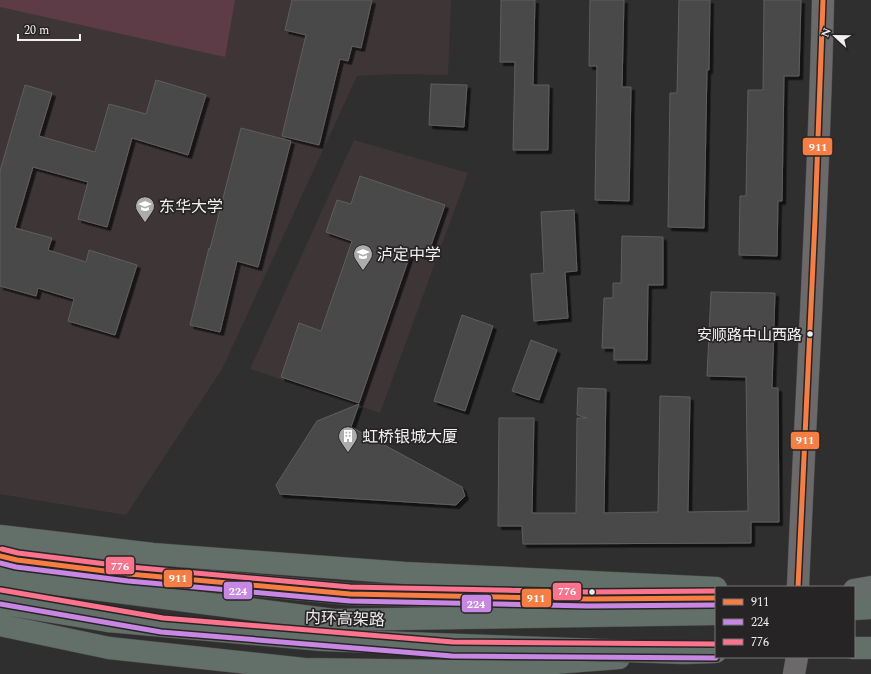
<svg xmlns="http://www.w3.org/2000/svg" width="871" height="674" font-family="Spectral,'Noto Sans SC',serif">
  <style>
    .built { fill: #3e3537 }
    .green { fill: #5e3c47 }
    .building { fill: #494849; stroke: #5f5e5e; filter: url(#shadow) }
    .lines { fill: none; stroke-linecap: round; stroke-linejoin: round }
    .secondary-casing { stroke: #4c4b4b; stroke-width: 23 }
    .primary-casing { stroke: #4c4b4b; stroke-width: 23 }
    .highway-casing { stroke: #4c4b4b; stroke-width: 23 }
    .secondary { stroke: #6b696a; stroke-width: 22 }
    .primary { stroke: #666d6a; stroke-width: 22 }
    .highway { stroke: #63706a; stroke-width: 22 }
    .highway-bridge-casing { stroke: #4c4b4b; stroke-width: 23; stroke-linecap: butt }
    .highway-bridge { stroke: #63706a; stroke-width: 22 }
    .bus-1-casing { stroke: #272425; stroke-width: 8 }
    .bus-2-casing { stroke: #272425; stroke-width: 8 }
    .bus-3-casing { stroke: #272425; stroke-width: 8 }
    .bus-1 { stroke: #f77d43; stroke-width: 5 }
    .bus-2 { stroke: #c787e3; stroke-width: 5 }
    .bus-3 { stroke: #fc738d; stroke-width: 5 }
    .bus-dot { fill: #f1efef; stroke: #272425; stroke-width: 1.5 }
    .labels { text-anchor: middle; stroke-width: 3.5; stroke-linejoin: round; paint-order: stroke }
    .bus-label { font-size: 15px; fill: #f1efef; stroke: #272425; text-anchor: end }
    .poi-label { font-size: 16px; fill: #f1efef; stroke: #272425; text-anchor: start }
    .street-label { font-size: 16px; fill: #f1efef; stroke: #272425 }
    .line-badge { stroke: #272425; stroke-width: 1.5 }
    .badge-label { font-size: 11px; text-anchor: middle; font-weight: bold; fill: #fff }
  </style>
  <defs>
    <filter id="shadow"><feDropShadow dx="3.5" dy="3.5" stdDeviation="0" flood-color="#0009"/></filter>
  </defs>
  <rect width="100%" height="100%" fill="#302f2f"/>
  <!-- built -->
  <path class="built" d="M 0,0 L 451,0 L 448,75 L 403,74 L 370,75 L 357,76 L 222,369 L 126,515 L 0,494 Z
    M 354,140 L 468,173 L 380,413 L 250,369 Z"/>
  <!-- green -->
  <path class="green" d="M 0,0 L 235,0 L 225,57 L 0,7 Z"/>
  <!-- building -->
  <path class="building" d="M 292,0 L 372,0 L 361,48 L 352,46 L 348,61 L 340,59 L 319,145 L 282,136 L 306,35 L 285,30 Z
    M 501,0 L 535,0 L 533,85 L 549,85 L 548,150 L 513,150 L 515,62 L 500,62 Z
    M 590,0 L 624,0 L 622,87 L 631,87 L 629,201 L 595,200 L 597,66 L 589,66 Z
    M 679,0 L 710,0 L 709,70 L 707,70 L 704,228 L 668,227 L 670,93 L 677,93 Z
    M 764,0 L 801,0 L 799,76 L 784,76 L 782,201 L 778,201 L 777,256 L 739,255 L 740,196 L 746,196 L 748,90 L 763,90 Z
    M 156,80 L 206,95 L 188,155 L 132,138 L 107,227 L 78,219 L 88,182 L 33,167 L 15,228 L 52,238 L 48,250 L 86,262 L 89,250 L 137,265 L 115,335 L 68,321 L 74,299 L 38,288 L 36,296 L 0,286 L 0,171 L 25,85 L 52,93 L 39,136 L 95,152 L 109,104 L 146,114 Z
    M 431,84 L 467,85 L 464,127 L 429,125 Z
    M 241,128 L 291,141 L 258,267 L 237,261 L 220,332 L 190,325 L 209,248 L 210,249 Z
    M 360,176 L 445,205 L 427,257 L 411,252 L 359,403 L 281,377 L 299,323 L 321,331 L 352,241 L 326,232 L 337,200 L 351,204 Z
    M 574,210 L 577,271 L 565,272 L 568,318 L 534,321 L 531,274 L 544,273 L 541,212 Z
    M 622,236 L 663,237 L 663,285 L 648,285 L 647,360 L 614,360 L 614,348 L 602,348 L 604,298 L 613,298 L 613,283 L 621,283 Z
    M 711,292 L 775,293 L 772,388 L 778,388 L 779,522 L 751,522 L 751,543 L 523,544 L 522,526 L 498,526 L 499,418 L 534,418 L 532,513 L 576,513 L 577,418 L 587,418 L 577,415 L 578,388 L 606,389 L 604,513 L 658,512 L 660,396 L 690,397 L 688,512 L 748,511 L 746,377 L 707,376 Z
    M 462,315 L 493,326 L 465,411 L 434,401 Z
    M 531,340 L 557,350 L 539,400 L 512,391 Z
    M 359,404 L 351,427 L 462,487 L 465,496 L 456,505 L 280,494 L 276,485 L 317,421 Z"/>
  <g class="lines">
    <!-- secondary casing -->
    <g class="secondary-casing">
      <path id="secondary" d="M 798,587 C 806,391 819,196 823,0
        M 794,674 L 797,657"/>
    </g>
    <!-- primary casing -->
    <g class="primary-casing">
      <path id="primary" d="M 0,556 L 17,560 L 129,574 L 350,594 L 588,599 L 716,598
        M 854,590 L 871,587"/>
    </g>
    <!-- highway casing -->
    <g class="highway-casing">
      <path id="highway" d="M 0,536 L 153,554 L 405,573 L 716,588
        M 0,577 L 334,620 L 716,614
        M 0,603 L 108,621
        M 854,609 L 871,608
        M 0,625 L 109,648 L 304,669 L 452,671 L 619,658
        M 854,648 L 871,648"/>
    </g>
    <!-- secondary -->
    <use href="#secondary" class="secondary"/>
    <!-- primary -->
    <use href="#primary" class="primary"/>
    <!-- highway -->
    <use href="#highway" class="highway"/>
    <!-- highway-bridge casing -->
    <g class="highway-bridge-casing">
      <path id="highway-bridge" d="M 108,621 L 322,640 L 684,653 L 716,652"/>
    </g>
    <!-- highway-bridge -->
    <use href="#highway-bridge" class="highway-bridge"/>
    <!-- bus-1 casing -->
    <g class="bus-1-casing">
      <path id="bus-1" d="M 0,556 L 17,560 L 129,574 L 350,594 L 588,599 L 716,598
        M 798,587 L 815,220 L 823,0"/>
    </g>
    <!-- bus-2 casing -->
    <g class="bus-2-casing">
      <path id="bus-2" d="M 0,563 L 16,567 L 128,581 L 350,601 L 588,606 L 716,605
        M 0,604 L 161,632 L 452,656 L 716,658"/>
    </g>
    <!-- bus-3 casing -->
    <g class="bus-3-casing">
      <path id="bus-3" d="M 2,549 L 18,553 L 130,567 L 350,587 L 588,592 L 716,591
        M 1,590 L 163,618 L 453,642 L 716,644"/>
    </g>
    <!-- bus-1 -->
    <use href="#bus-1" class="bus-1"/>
    <!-- bus-2 -->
    <use href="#bus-2" class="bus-2"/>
    <!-- bus-3 -->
    <use href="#bus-3" class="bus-3"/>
  </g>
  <!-- icons -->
  <defs>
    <g id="university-pin" transform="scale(1)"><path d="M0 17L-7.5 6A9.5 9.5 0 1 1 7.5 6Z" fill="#adacac" stroke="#272425"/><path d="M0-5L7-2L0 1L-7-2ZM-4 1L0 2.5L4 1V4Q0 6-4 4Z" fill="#fff"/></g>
    <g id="school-pin" transform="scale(1)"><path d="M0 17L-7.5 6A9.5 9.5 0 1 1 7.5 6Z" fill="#adacac" stroke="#272425"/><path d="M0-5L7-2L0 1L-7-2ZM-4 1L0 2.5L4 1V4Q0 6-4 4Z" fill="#fff"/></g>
    <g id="building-pin" transform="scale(1)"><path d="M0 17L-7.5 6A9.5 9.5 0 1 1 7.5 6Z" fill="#adacac" stroke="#272425"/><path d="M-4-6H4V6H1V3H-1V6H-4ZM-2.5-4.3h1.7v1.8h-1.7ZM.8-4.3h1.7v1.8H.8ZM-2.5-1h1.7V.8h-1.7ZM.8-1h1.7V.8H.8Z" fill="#fff"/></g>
  </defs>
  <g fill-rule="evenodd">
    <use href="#university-pin" x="145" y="206"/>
    <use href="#school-pin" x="363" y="254"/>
    <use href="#building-pin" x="348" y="436"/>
  </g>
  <!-- markers -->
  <g class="bus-dot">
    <circle cx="810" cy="334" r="3.5"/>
    <circle cx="592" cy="592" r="3.5"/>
  </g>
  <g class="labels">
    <!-- bus labels -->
    <g class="bus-label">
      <text x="802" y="340">安顺路中山西路</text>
    </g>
    <!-- poi labels -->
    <g class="poi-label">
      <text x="159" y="212">东华大学</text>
      <text x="377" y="260">泸定中学</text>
      <text x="362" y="442">虹桥银城大厦</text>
    </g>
    <!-- street labels -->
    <g class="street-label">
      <text transform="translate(345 618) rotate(2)" y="6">内环高架路</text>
    </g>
  </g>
  <g class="line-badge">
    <rect x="802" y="137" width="31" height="19" rx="4" fill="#f77d43"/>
    <rect x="790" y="431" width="30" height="19" rx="4" fill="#f77d43"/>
    <rect x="105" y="556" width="30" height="19" rx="4" fill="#fc738d"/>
    <rect x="163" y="569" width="30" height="19" rx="4" fill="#f77d43"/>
    <rect x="223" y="581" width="30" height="19" rx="4" fill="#c787e3"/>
    <rect x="552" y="582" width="30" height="19" rx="4" fill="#fc738d"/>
    <rect x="521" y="588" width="31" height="20" rx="4" fill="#f77d43"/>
    <rect x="461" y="594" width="31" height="19" rx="4" fill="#c787e3"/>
  </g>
  <g class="badge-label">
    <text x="818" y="151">911</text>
    <text x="805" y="444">911</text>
    <text x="120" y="570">776</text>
    <text x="178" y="582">911</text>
    <text x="238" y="595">224</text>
    <text x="567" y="595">776</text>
    <text x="536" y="602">911</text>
    <text x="476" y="608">224</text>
  </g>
  <!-- legend -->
  <rect x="715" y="586" width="140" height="72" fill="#272425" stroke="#787576"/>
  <rect x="723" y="599" width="20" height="6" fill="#f77d43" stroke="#787576"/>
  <text x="751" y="606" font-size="12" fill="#f1efef">911</text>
  <rect x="723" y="619" width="20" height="6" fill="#c787e3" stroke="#787576"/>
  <text x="751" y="626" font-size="12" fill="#f1efef">224</text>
  <rect x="723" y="639" width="20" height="6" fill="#fc738d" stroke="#787576"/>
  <text x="751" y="646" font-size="12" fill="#f1efef">776</text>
  <!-- north arrow -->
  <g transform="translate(835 36) rotate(292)" stroke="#272425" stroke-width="3" paint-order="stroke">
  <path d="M0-3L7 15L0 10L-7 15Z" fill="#f1efef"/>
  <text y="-6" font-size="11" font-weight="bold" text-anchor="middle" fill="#f1efef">N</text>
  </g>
  <!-- scale -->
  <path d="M18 34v6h62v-6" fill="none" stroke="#f1efef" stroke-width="2"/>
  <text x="24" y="34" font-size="12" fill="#f1efef" stroke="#272425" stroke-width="3" paint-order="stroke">20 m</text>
</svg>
